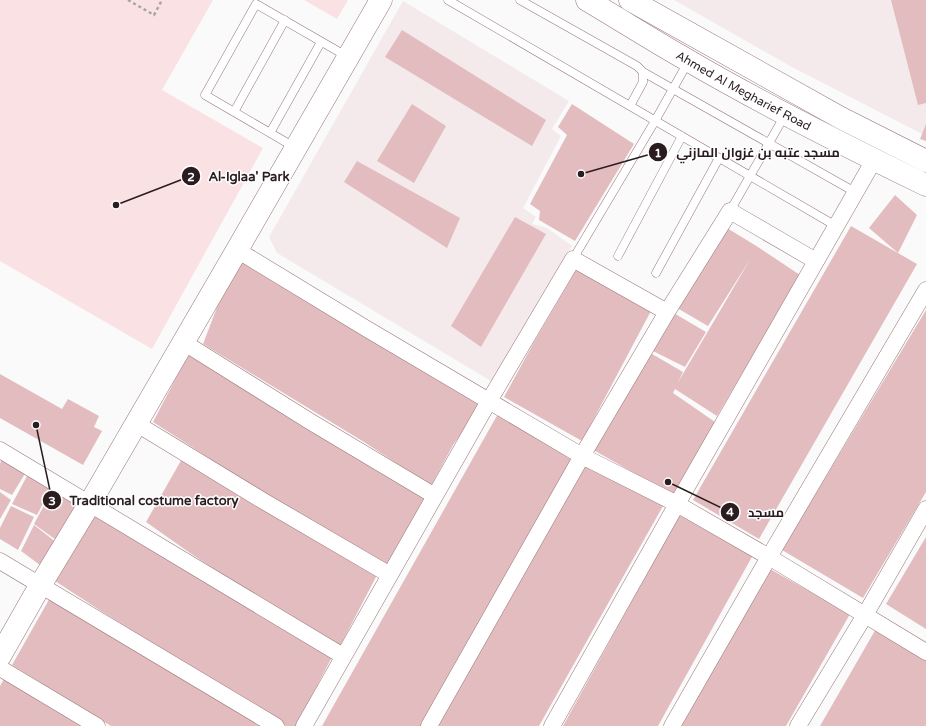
<svg xmlns="http://www.w3.org/2000/svg" width="926" height="726" font-family="'Varela Round',Cairo,sans-serif">
  <style>
    .built { fill: #f4eaeb }
    .green { fill: #fae1e3 }
    .building { fill: #e3bcc0 }
    .lines { fill: none; stroke-linecap: round; stroke-linejoin: round }
    .lane-casing { stroke: #997679; stroke-width: 9 }
    .street-casing { stroke: #997679; stroke-width: 17 }
    .secondary-casing { stroke: #997679; stroke-width: 23 }
    .highway-casing { stroke: #997679; stroke-width: 23 }
    .path { stroke: #a9a4a4; stroke-width: 2.5; stroke-dasharray: 3 3; stroke-linecap: butt }
    .lane { stroke: #fff; stroke-width: 8 }
    .street { stroke: #fff; stroke-width: 16 }
    .secondary { stroke: #fff; stroke-width: 22 }
    .highway { stroke: #fff; stroke-width: 22 }
    .labels { text-anchor: middle; stroke-width: 3; stroke-linejoin: round; paint-order: stroke }
    .street-label { font-size: 12px; fill: #2b1d1f; stroke: #fff }
    .leader { fill: none; stroke: #2b1d1f; stroke-width: 1.5 }
    .callout-dot { fill: #2b1d1f; stroke: #fff; stroke-width: 1.5 }
    .mark-label { font-size: 12px; text-anchor: middle; font-weight: bold; fill: #fff }
    .callout-label { font-size: 13px; text-anchor: middle; font-weight: bold; fill: #2b1d1f; stroke: #fff; stroke-width: 3; stroke-linejoin: round; paint-order: stroke }
  </style>
  <rect width="100%" height="100%" fill="#fafafa"/>
  <!-- built -->
  <path class="built" d="M 674,0 L 926,0 L 926,136 L 790,66 Z
    M 403,1 L 569,101 L 552,129 L 561,136 L 523,208 L 536,217 L 532,224 L 547,228 L 572,246 L 491,381 L 277,253 L 269,237 Z"/>
  <!-- green -->
  <path class="green" d="M 0,0 L 213,0 L 162,90 L 263,148 L 152,349 L 0,261 Z
    M 304,0 L 348,0 L 337,19 Z"/>
  <!-- building -->
  <path class="building" d="M 891,0 L 926,0 L 926,103 L 918,105 Z
    M 402,30 L 546,120 L 532,146 L 385,57 Z
    M 412,104 L 446,126 L 414,183 L 377,161 Z
    M 572,104 L 634,144 L 575,241 L 539,220 L 540,211 L 530,204 L 567,135 L 558,127 Z
    M 926,124 L 926,141 L 920,139 Z
    M 357,161 L 460,218 L 447,248 L 344,182 Z
    M 895,195 L 917,215 L 898,253 L 869,228 Z
    M 515,217 L 546,234 L 481,347 L 451,326 Z
    M 851,226 L 917,264 L 759,539 L 693,500 Z
    M 727,228 L 758,247 L 800,275 L 717,416 L 675,389 L 673,393 L 715,422 L 678,498 L 590,448 L 647,351 L 683,372 L 677,384 L 751,258 L 708,326 L 677,308 Z
    M 239,257 L 486,399 L 453,445 L 431,486 L 364,442 L 203,344 L 224,289 Z
    M 578,267 L 652,309 L 582,441 L 504,397 L 533,344 Z
    M 926,310 L 926,492 L 863,598 L 782,550 Z
    M 672,312 L 706,332 L 685,367 L 649,349 Z
    M 189,353 L 427,497 L 387,568 L 254,487 L 153,422 Z
    M 0,374 L 62,409 L 68,399 L 99,416 L 94,427 L 102,431 L 83,465 L 0,418 Z
    M 499,412 L 576,456 L 423,726 L 322,726 Z
    M 183,457 L 377,575 L 340,646 L 246,590 L 190,553 L 146,522 Z
    M 2,458 L 26,472 L 12,495 L 0,489 L 0,464 Z
    M 586,463 L 663,506 L 539,726 L 437,726 Z
    M 27,476 L 51,488 L 37,515 L 12,504 Z
    M 53,489 L 78,503 L 59,542 L 34,524 Z
    M 0,492 L 11,500 L 0,519 Z
    M 11,506 L 34,517 L 18,550 L 0,539 L 0,528 Z
    M 94,511 L 332,657 L 296,726 L 286,726 L 101,611 L 55,581 Z
    M 680,514 L 753,555 L 658,726 L 563,726 Z
    M 34,525 L 57,543 L 44,568 L 21,551 Z
    M 926,537 L 926,629 L 886,604 Z
    M 770,569 L 850,614 L 786,726 L 681,726 Z
    M 51,596 L 262,726 L 111,726 L 75,704 L 12,665 Z
    M 877,627 L 926,655 L 926,726 L 820,726 Z
    M 4,679 L 85,726 L 0,726 L 0,686 Z"/>
  <g class="lines">
    <!-- lane casing -->
    <g class="lane-casing">
      <path id="lane" d="M 448,0 L 836,226
        M 520,0 L 637,66 L 643,72 L 643,82 L 630,106
        M 643,72 L 855,192
        M 234,112 L 285,20
        M 270,133 L 321,42
        M 296,148 L 205,95 L 256,4 L 348,57
        M 730,211 L 785,115
        M 618,256 L 682,136
        M 573,259 L 655,121 L 688,62
        M 656,273 L 719,158"/>
    </g>
    <!-- street casing -->
    <g class="street-casing">
      <path id="street" d="M 237,250 L 367,329 L 582,456 L 677,504 L 769,557 L 926,652
        M 183,342 L 311,422 L 435,496
        M 137,424 L 265,502 L 390,575
        M 0,450 L 343,656
        M 0,561 L 276,726
        M 0,668 L 97,726
        M 304,726 L 489,401 L 573,259 L 667,312
        M 429,726 L 582,456 L 667,312 L 730,211 L 816,261
        M 552,726 L 677,504 L 874,160
        M 672,726 L 769,557 L 926,290
        M 798,726 L 865,615 L 926,509"/>
    </g>
    <!-- secondary casing -->
    <g class="secondary-casing">
      <path id="secondary" d="M 0,656 L 41,584 L 90,503 L 237,250 L 381,0"/>
    </g>
    <!-- highway casing -->
    <g class="highway-casing">
      <g id="highway">
        <path id="s1" d="M 587,0 C 621,20 655,42 689,61 C 766,106 846,146 926,185"/>
        <path d="M 630,0 L 841,118 L 926,161"/>
      </g>
    </g>
    <!-- path -->
    <path class="path" d="M 128,0 L 154,15 L 162,0"/>
    <!-- lane -->
    <use href="#lane" class="lane"/>
    <!-- street -->
    <use href="#street" class="street"/>
    <!-- secondary -->
    <use href="#secondary" class="secondary"/>
    <!-- highway -->
    <use href="#highway" class="highway"/>
  </g>
  <g class="labels">
    <!-- street labels -->
    <g class="street-label">
      <text dy="4" stroke="none"><textPath href="#s1" startOffset="181">Ahmed Al Megharief Road</textPath></text>
    </g>
  </g>
  <!-- callouts -->
  <path class="leader" d="M581 174L658 152M116 205L191 176M36 425L52 500M668 482L730 512"/>
  <g class="callout-dot">
    <circle cx="581" cy="174" r="4"/>
    <circle cx="116" cy="205" r="4"/>
    <circle cx="36" cy="425" r="4"/>
    <circle cx="668" cy="482" r="4"/>
    <circle cx="658" cy="152" r="10"/>
    <circle cx="191" cy="176" r="10"/>
    <circle cx="52" cy="500" r="10"/>
    <circle cx="730" cy="512" r="10"/>
  </g>
  <g class="mark-label">
    <text x="658" y="157">1</text>
    <text x="191" y="181">2</text>
    <text x="52" y="505">3</text>
    <text x="730" y="516">4</text>
  </g>
  <g class="callout-label">
    <text x="758" y="157">مسجد عتبه بن غزوان المازني</text>
    <text x="249" y="181">Al-Iglaa' Park</text>
    <text x="154" y="505">Traditional costume factory</text>
    <text x="766" y="517">مسجد</text>
  </g>
</svg>
